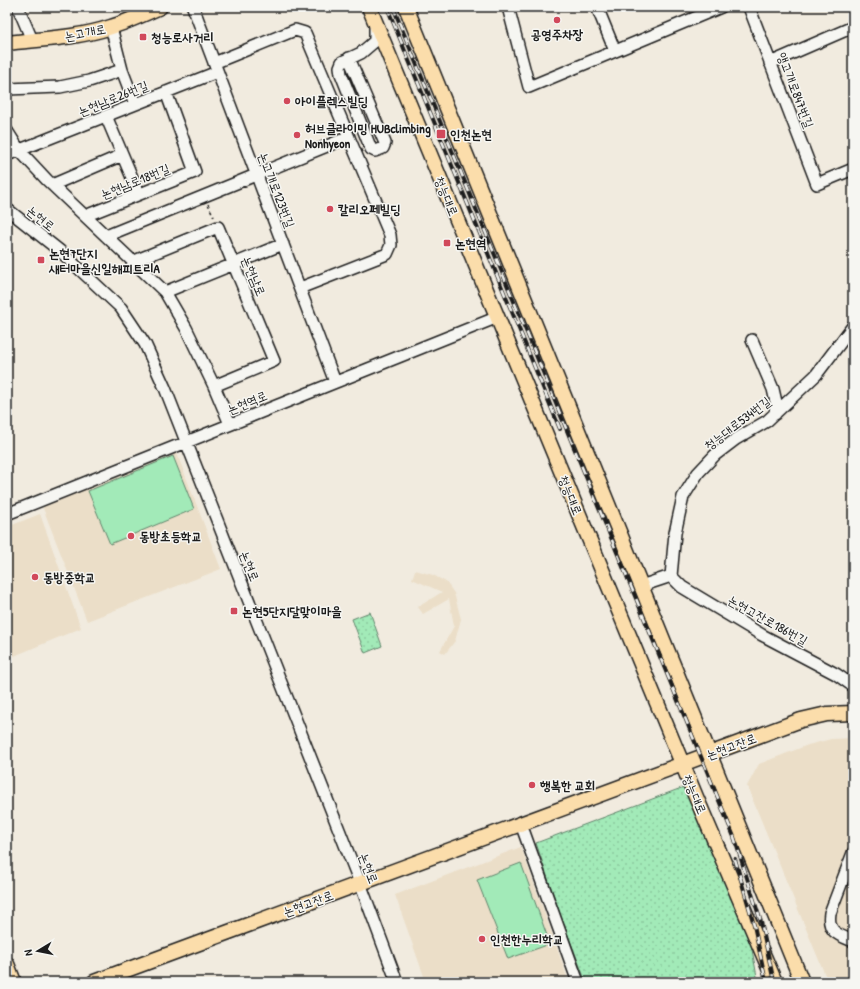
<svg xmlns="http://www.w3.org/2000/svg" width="860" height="989" font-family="'Patrick Hand','Poor Story',sans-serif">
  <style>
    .built { fill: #ebdec8 }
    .grass { fill: #a2eab8; stroke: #5f836a }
    .park { fill: url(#park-dots); stroke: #5f836a }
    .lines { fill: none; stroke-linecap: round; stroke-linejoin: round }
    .minor-casing { stroke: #1c1c1c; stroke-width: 14 }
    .major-casing { stroke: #1c1c1c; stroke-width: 17 }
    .path { stroke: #1c1c1c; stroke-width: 1.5; stroke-dasharray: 3 3; stroke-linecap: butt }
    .minor { stroke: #f6f6f2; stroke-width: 11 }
    .major { stroke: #fbddab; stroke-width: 14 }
    .rail-casing { stroke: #1c1c1c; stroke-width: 4 }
    .rail { stroke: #f6f6f2; stroke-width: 2.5; stroke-dasharray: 8; stroke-linecap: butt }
    .poi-dot { fill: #d1495b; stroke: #f6f6f2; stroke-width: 1.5 }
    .labels { text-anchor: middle; stroke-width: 3; stroke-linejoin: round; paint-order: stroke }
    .street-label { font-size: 13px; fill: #1c1c1c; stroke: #f6f6f2 }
    .poi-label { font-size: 13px; font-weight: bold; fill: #1c1c1c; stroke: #f6f6f2; text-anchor: start }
  </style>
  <defs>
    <pattern id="park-dots" width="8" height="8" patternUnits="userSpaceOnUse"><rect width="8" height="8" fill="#a2eab8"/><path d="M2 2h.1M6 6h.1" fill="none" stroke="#8bc89e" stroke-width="1.8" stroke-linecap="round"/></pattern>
  </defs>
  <rect width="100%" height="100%" fill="#f1ebdf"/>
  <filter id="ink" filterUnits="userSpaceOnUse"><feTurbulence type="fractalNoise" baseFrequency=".025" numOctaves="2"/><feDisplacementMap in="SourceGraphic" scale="8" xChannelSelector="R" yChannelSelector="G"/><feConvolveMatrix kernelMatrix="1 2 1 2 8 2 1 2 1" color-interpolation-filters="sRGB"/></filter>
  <g filter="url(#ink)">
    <!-- built -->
    <path class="built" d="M 176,451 L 221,569 L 87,621 L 41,503 Z
      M 40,514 L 81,628 L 7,659 L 7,527 Z
      M 415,570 L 433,575 L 446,582 L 454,593 L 461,619 L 455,641 L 445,654 L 440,651 L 454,626 L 449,599 L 423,614 L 418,607 L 442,592 L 412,579 Z
      M 853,738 L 853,982 L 828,982 L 747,786 L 759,764 L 808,745 L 831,739 Z
      M 521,847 L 569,982 L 426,982 L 395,895 Z"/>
    <!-- grass -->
    <path class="grass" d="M 173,456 L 194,509 L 110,544 L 88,491 Z
      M 521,863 L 550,944 L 508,959 L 477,880 Z"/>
    <!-- park -->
    <path class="park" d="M 370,612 L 382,646 L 365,653 L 352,619 Z
      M 684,787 L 750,939 L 758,982 L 586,982 L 561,917 L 536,843 Z"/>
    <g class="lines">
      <!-- minor casing -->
      <g class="minor-casing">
        <path id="minor" d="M 18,7 L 32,40
          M 193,7 L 335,382
          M 508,7 L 529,87 L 721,7
          M 597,7 L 615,51
          M 749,7 L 817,184 L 853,169
          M 111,27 L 122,70 L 135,104
          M 349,58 L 385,143 L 383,148 L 375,151 L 371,149 L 341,74 L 340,67 L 342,62 L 361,53 L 375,41 L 375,25
          M 214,63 L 295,30 L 305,33 L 390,235 L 391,245 L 387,254 L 300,288
          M 770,63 L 853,27
          M 7,89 L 60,87 L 89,81 L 122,70
          M 106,116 L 139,194
          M 7,131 L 19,150 L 47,180 L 165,292 L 186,328 L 214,386 L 230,424
          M 7,155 L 217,72
          M 52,185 L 122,155
          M 7,209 L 60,251 L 121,308 L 145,344 L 165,388 L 360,883 L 397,982
          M 85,216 L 195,172 L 166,92
          M 106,236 L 349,137
          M 132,262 L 218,227 L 274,361 L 214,386
          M 165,292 L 283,244
          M 752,340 L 773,389 L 776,402 L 775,414
          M 7,514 L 498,317
          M 671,576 L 682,587 L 762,635 L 836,674 L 853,686
          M 641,586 L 671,576 L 675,533 L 683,497 L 698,473 L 715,455 L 736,439 L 767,421 L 816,375 L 853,326
          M 521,824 L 578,982
          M 853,853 L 830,913 C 827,932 838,935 853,941"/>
      </g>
      <!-- major casing -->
      <g class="major-casing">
        <path id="major" d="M 369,7 L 696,797 L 775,982
          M 406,7 L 802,982
          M 7,43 C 42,39 78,38 111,27 C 127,22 144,14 160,7
          M 7,964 L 14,982
          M 94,982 L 801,720 L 827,714 L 853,713"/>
      </g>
      <!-- path -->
      <path class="path" d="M 208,204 L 214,217"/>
      <!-- minor -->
      <use href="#minor" class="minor"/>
      <!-- major -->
      <use href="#major" class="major"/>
      <!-- rail casing -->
      <g class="rail-casing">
        <path id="rail" d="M 387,7 L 560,429
          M 393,7 L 734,837 L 761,922 L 774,982
          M 735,859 L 754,925 L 766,982"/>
      </g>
      <!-- rail -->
      <use href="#rail" class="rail"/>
    </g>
  </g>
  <!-- markers -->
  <g class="poi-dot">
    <circle cx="557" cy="20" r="4"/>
    <rect x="139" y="33" width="8" height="8" rx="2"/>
    <circle cx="287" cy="101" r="4"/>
    <rect x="436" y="129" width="10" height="10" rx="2"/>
    <circle cx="297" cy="135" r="4"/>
    <circle cx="330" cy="209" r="4"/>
    <rect x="443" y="239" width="8" height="8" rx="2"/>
    <rect x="37" y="256" width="8" height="8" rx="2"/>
    <circle cx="131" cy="536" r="4"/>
    <circle cx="35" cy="577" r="4"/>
    <rect x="230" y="607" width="8" height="8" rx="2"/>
    <circle cx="532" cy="785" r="4"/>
    <circle cx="482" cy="939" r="4"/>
  </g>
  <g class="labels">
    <!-- street labels -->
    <g class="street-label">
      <text transform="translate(85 32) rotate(-11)" y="5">논고개로</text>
      <text transform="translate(796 90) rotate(69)" y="5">앵고개로847번길</text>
      <text transform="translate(113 98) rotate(-22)" y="5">논현남로26번길</text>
      <text transform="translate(135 181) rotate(-22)" y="5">논현남로18번길</text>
      <text transform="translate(277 190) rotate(69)" y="5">논고개로123번길</text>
      <text transform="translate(447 196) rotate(68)" y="5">청능대로</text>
      <text transform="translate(41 218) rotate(39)" y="5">논현로</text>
      <text transform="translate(254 276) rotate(67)" y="5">논현남로</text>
      <text transform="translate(247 402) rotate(-22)" y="5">논현역로</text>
      <text transform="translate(737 423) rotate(-37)" y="5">청능대로534번길</text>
      <text transform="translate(571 495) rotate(68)" y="5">청능대로</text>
      <text transform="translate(250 566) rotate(68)" y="5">논현로</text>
      <text transform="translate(768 620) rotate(29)" y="5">논현고잔로186번길</text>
      <text transform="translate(731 746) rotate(-20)" y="5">논현고잔로</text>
      <text transform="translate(695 794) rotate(67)" y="5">청능대로</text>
      <text transform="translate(369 868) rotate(69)" y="5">논현로</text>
      <text transform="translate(308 903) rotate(-20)" y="5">논현고잔로</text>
    </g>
    <!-- poi labels -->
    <g class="poi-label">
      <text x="557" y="39" text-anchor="middle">공영주차장</text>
      <text x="151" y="42">청능로사거리</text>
      <text x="295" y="106">아이플렉스빌딩</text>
      <text x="305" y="133">허브클라이밍 HUBclimbing<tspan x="305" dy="15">Nonhyeon</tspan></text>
      <text x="450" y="139">인천논현</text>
      <text x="338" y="214">칼리오페빌딩</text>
      <text x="455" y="248">논현역</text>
      <text x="49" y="258">논현7단지<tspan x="49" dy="15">새터마을신일해피트리A</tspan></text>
      <text x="139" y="541">동방초등학교</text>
      <text x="43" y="582">동방중학교</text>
      <text x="242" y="616">논현5단지달맞이마을</text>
      <text x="540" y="790">행복한 교회</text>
      <text x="490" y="944">인천한누리학교</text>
    </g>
  </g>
  <!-- margin -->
  <rect width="860" height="989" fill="none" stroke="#f6f6f2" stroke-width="24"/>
  <rect x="12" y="12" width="836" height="965" fill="none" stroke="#1c1c1c" stroke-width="1.5" filter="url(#ink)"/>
  <!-- north arrow -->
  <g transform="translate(38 951) rotate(260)" stroke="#f6f6f2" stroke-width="3" paint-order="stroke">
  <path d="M0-3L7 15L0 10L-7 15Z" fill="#1c1c1c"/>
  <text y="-6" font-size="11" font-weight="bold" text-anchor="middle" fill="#1c1c1c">N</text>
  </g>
</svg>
